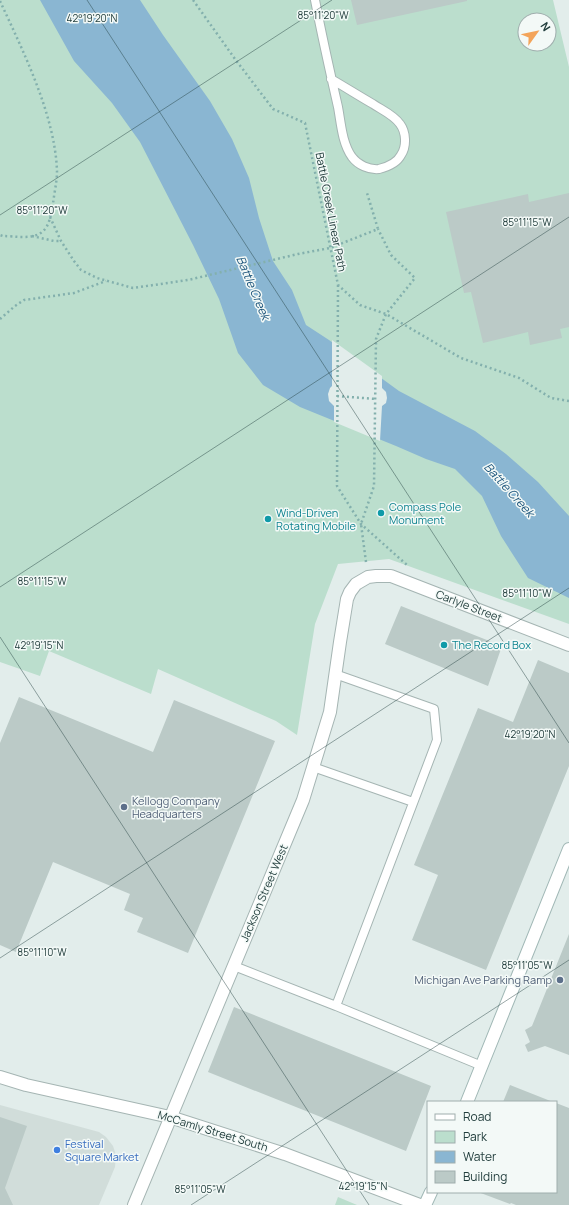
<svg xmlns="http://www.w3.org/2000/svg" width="569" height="1205" font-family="Manrope,sans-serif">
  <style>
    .built { fill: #d1ddda }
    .green { fill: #bbdecd; fill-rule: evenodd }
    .water { fill: #8ab6d2 }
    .pier { fill: #e2edeb }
    .building { fill: #bbcac7 }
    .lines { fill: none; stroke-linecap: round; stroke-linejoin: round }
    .lane-casing { stroke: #a5b5b3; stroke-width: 10 }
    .street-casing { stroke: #a5b5b3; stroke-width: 14 }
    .secondary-casing { stroke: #a1b8b6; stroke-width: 14 }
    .path { stroke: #83b0ad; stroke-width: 2.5; stroke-dasharray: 2 3; stroke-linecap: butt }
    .lane { stroke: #fff; stroke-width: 8 }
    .street { stroke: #fff; stroke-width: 12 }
    .secondary { stroke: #fff; stroke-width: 12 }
    .ticks { fill: none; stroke: #223e3d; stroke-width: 1; stroke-opacity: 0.45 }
    .culture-dot { fill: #0f9aa8; stroke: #f3f9f7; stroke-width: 1.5 }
    .service-dot { fill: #5c6f8a; stroke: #f3f9f7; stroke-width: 1.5 }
    .shop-dot { fill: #3f7fe0; stroke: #f3f9f7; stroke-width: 1.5 }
    .labels { text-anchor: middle; stroke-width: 3; stroke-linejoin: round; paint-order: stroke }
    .street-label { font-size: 11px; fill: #223e3d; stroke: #f3f9f7 }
    .culture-label { font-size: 11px; fill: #0d838f; stroke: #f3f9f7; text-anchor: start }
    .service-label { font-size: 11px; fill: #4e5e75; stroke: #f3f9f7; text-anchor: start }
    .shop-label { font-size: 11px; fill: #366cbe; stroke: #f3f9f7; text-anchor: start }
    .water-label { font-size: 12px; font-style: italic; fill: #1b547b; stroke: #f3f9f7 }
    .ticks-label { font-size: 10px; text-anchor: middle; fill: #223e3d; stroke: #f3f9f7; stroke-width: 3; stroke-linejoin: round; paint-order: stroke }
  </style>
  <rect width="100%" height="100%" fill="#e2edeb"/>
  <!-- built -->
  <path class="built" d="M 0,1105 L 99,1132 L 106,1137 L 113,1146 L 116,1155 L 115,1167 L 99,1205 L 0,1205 Z"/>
  <!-- green -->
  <path class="green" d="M 0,0 L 553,0 L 569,67 L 569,624 L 389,559 L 338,564 L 315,624 L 297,735 L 276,721 L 158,669 L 151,694 L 49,651 L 40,676 L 0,662 ZM 525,20 L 549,20 L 549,44 L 525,44 Z
    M 338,1197 L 357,1205 L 335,1205 Z"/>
  <!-- water -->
  <path class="water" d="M 40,0 L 140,0 L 163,35 L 210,101 L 232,139 L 249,178 L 259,218 L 273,261 L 292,290 L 306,325 L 329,340 L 399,391 L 475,431 L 506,454 L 538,482 L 569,516 L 569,598 L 528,578 L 501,536 L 482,496 L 455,469 L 426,459 L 396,446 L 300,407 L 263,385 L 238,353 L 219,299 L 193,245 L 140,142 L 112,103 L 74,61 Z"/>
  <!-- pier -->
  <path class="pier" d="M 332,340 L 382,376 L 382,388 L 386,392 L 387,398 L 386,403 L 382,406 L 380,441 L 334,422 L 334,406 L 329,401 L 328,394 L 330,388 L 332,386 Z"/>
  <!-- building -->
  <path class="building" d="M 351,0 L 467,0 L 467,1 L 357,25 Z
    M 569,193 L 569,327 L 560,329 L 562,338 L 530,345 L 528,332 L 483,343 L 471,292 L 464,293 L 446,212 L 528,194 L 529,202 Z
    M 401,606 L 502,646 L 488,686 L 385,644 Z
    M 538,660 L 569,673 L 569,766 L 486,970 L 412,940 L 438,875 L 414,865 L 478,708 L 513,722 Z
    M 19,697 L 153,752 L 174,700 L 275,741 L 188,953 L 137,932 L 143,918 L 124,910 L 130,894 L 53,862 L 16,952 L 0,945 L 0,743 Z
    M 569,934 L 569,1055 L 545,1046 L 528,1052 L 525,1045 L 530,1042 L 525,1030 L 532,1026 Z
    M 234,1007 L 431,1086 L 406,1151 L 208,1072 Z
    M 510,1085 L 553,1102 L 503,1102 Z
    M 556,1103 L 569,1108 L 569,1205 L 516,1205 L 511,1203 L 510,1204 L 478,1192 L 556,1192 Z
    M 0,1117 L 27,1126 L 5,1188 L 13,1205 L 0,1205 Z"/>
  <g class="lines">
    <!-- lane casing -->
    <g class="lane-casing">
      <path id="lane" d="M 315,0 C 322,36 330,72 338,107 C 341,123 342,143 352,157 C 358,165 369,170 379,169 C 387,167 397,163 401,155 C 407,146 406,132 400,124 C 394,115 382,110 373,104 C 359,96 345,87 331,79
        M 313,767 L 413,802
        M 234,966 L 336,1006 L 437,740 L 434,709 L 335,674
        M 336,1006 L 482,1066"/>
    </g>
    <!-- street casing -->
    <g class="street-casing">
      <path id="street" d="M 0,1077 L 26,1085 L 170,1117 L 285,1154 L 420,1205
        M 134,1205 L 303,800 L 330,712 L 340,642 L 347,599 L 350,592 L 356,584 L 368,577 L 376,576 L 391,576 L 569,645"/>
    </g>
    <!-- secondary casing -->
    <g class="secondary-casing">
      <path id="secondary" d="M 467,1102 L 569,849
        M 425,1205 L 431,1192"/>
    </g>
    <!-- path -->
    <path class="path" d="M 193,0 L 235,59 L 273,109 L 305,123 L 338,285 L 360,305 L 386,314 L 461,358 L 519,378 L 551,398 L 569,401
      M 0,1 C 23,51 55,115 57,171 C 57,182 54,194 53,204 C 51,213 50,226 42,232 C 33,240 14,236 3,236 L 0,235
      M 50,217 L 61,241 L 74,261 L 81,270 L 97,278 L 133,288 L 188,280 L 298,254 L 330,248 L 378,229 L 367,193
      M 32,236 L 54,241 L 61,241
      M 338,285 L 337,486 L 361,524 L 407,565
      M 0,319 L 15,306 L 24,300 L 74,293 L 106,281
      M 337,396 L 376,399
      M 366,562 L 361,524 L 374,486 L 376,339 L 386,314 L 415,278 L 391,255 L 378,229"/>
    <!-- lane -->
    <use href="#lane" class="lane"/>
    <!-- street -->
    <use href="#street" class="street"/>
    <!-- secondary -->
    <use href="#secondary" class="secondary"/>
  </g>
  <!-- ticks -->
  <path class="ticks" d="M 87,0 L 569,743M 0,215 L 332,0M 0,587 L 569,217M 0,637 L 369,1205M 0,958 L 569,588M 191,1205 L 569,960"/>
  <!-- markers -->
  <g class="culture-dot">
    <circle cx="381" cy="513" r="4"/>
    <circle cx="268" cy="519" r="4"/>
    <circle cx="444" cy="645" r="4"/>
  </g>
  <g class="service-dot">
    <circle cx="124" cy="807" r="4"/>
    <circle cx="560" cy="980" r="4"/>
  </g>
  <circle class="shop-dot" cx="57" cy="1150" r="4"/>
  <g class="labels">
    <!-- street labels -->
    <g class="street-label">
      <text transform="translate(331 212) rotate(79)" y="4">Battle Creek Linear Path</text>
      <text transform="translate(469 606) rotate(21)" y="4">Carlyle Street</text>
      <text transform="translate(264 893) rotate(-67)" y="4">Jackson Street West</text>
      <text transform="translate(213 1131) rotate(17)" y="4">McCamly Street South</text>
    </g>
    <!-- culture labels -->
    <g class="culture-label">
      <text x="389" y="511">Compass Pole<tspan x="389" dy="13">Monument</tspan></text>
      <text x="276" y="517">Wind-Driven<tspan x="276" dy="13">Rotating Mobile</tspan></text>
      <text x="452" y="649">The Record Box</text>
    </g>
    <!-- service labels -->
    <g class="service-label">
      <text x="132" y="805">Kellogg Company<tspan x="132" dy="13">Headquarters</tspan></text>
      <text x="552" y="984" text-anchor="end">Michigan Ave Parking Ramp</text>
    </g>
    <!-- shop labels -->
    <g class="shop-label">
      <text x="65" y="1148">Festival<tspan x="65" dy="13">Square Market</tspan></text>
    </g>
    <!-- water labels -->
    <g class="water-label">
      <text transform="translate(253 288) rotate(67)" y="4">Battle Creek</text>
      <text transform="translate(509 490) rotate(48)" y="4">Battle Creek</text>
    </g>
  </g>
  <g class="ticks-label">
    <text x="323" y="19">85°11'20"W</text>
    <text x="92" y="22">42°19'20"N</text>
    <text x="42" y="214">85°11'20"W</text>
    <text x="527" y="226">85°11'15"W</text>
    <text x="42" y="585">85°11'15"W</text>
    <text x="527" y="597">85°11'10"W</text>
    <text x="39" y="649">42°19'15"N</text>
    <text x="530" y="738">42°19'20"N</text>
    <text x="42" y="956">85°11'10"W</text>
    <text x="527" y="969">85°11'05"W</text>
    <text x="363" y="1190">42°19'15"N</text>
    <text x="200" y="1193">85°11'05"W</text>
  </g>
  <!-- legend -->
  <rect x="427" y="1101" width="130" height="92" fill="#f3f9f7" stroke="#9faead"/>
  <rect x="435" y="1114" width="20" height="6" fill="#ffffff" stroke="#9faead"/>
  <text x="463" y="1121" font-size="12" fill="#223e3d">Road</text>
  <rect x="435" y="1131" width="20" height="12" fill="#bbdecd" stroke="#9faead"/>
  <text x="463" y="1141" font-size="12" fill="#223e3d">Park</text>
  <rect x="435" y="1151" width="20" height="12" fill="#8ab6d2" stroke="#9faead"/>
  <text x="463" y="1161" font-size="12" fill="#223e3d">Water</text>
  <rect x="435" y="1171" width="20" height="12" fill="#bbcac7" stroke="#9faead"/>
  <text x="463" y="1181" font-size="12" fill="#223e3d">Building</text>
  <!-- north arrow -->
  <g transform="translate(537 32) rotate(57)"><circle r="19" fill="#f3f9f7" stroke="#9faead"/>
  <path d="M0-3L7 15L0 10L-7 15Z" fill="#f3a45a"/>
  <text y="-6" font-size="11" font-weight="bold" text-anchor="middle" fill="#223e3d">N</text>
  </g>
</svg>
